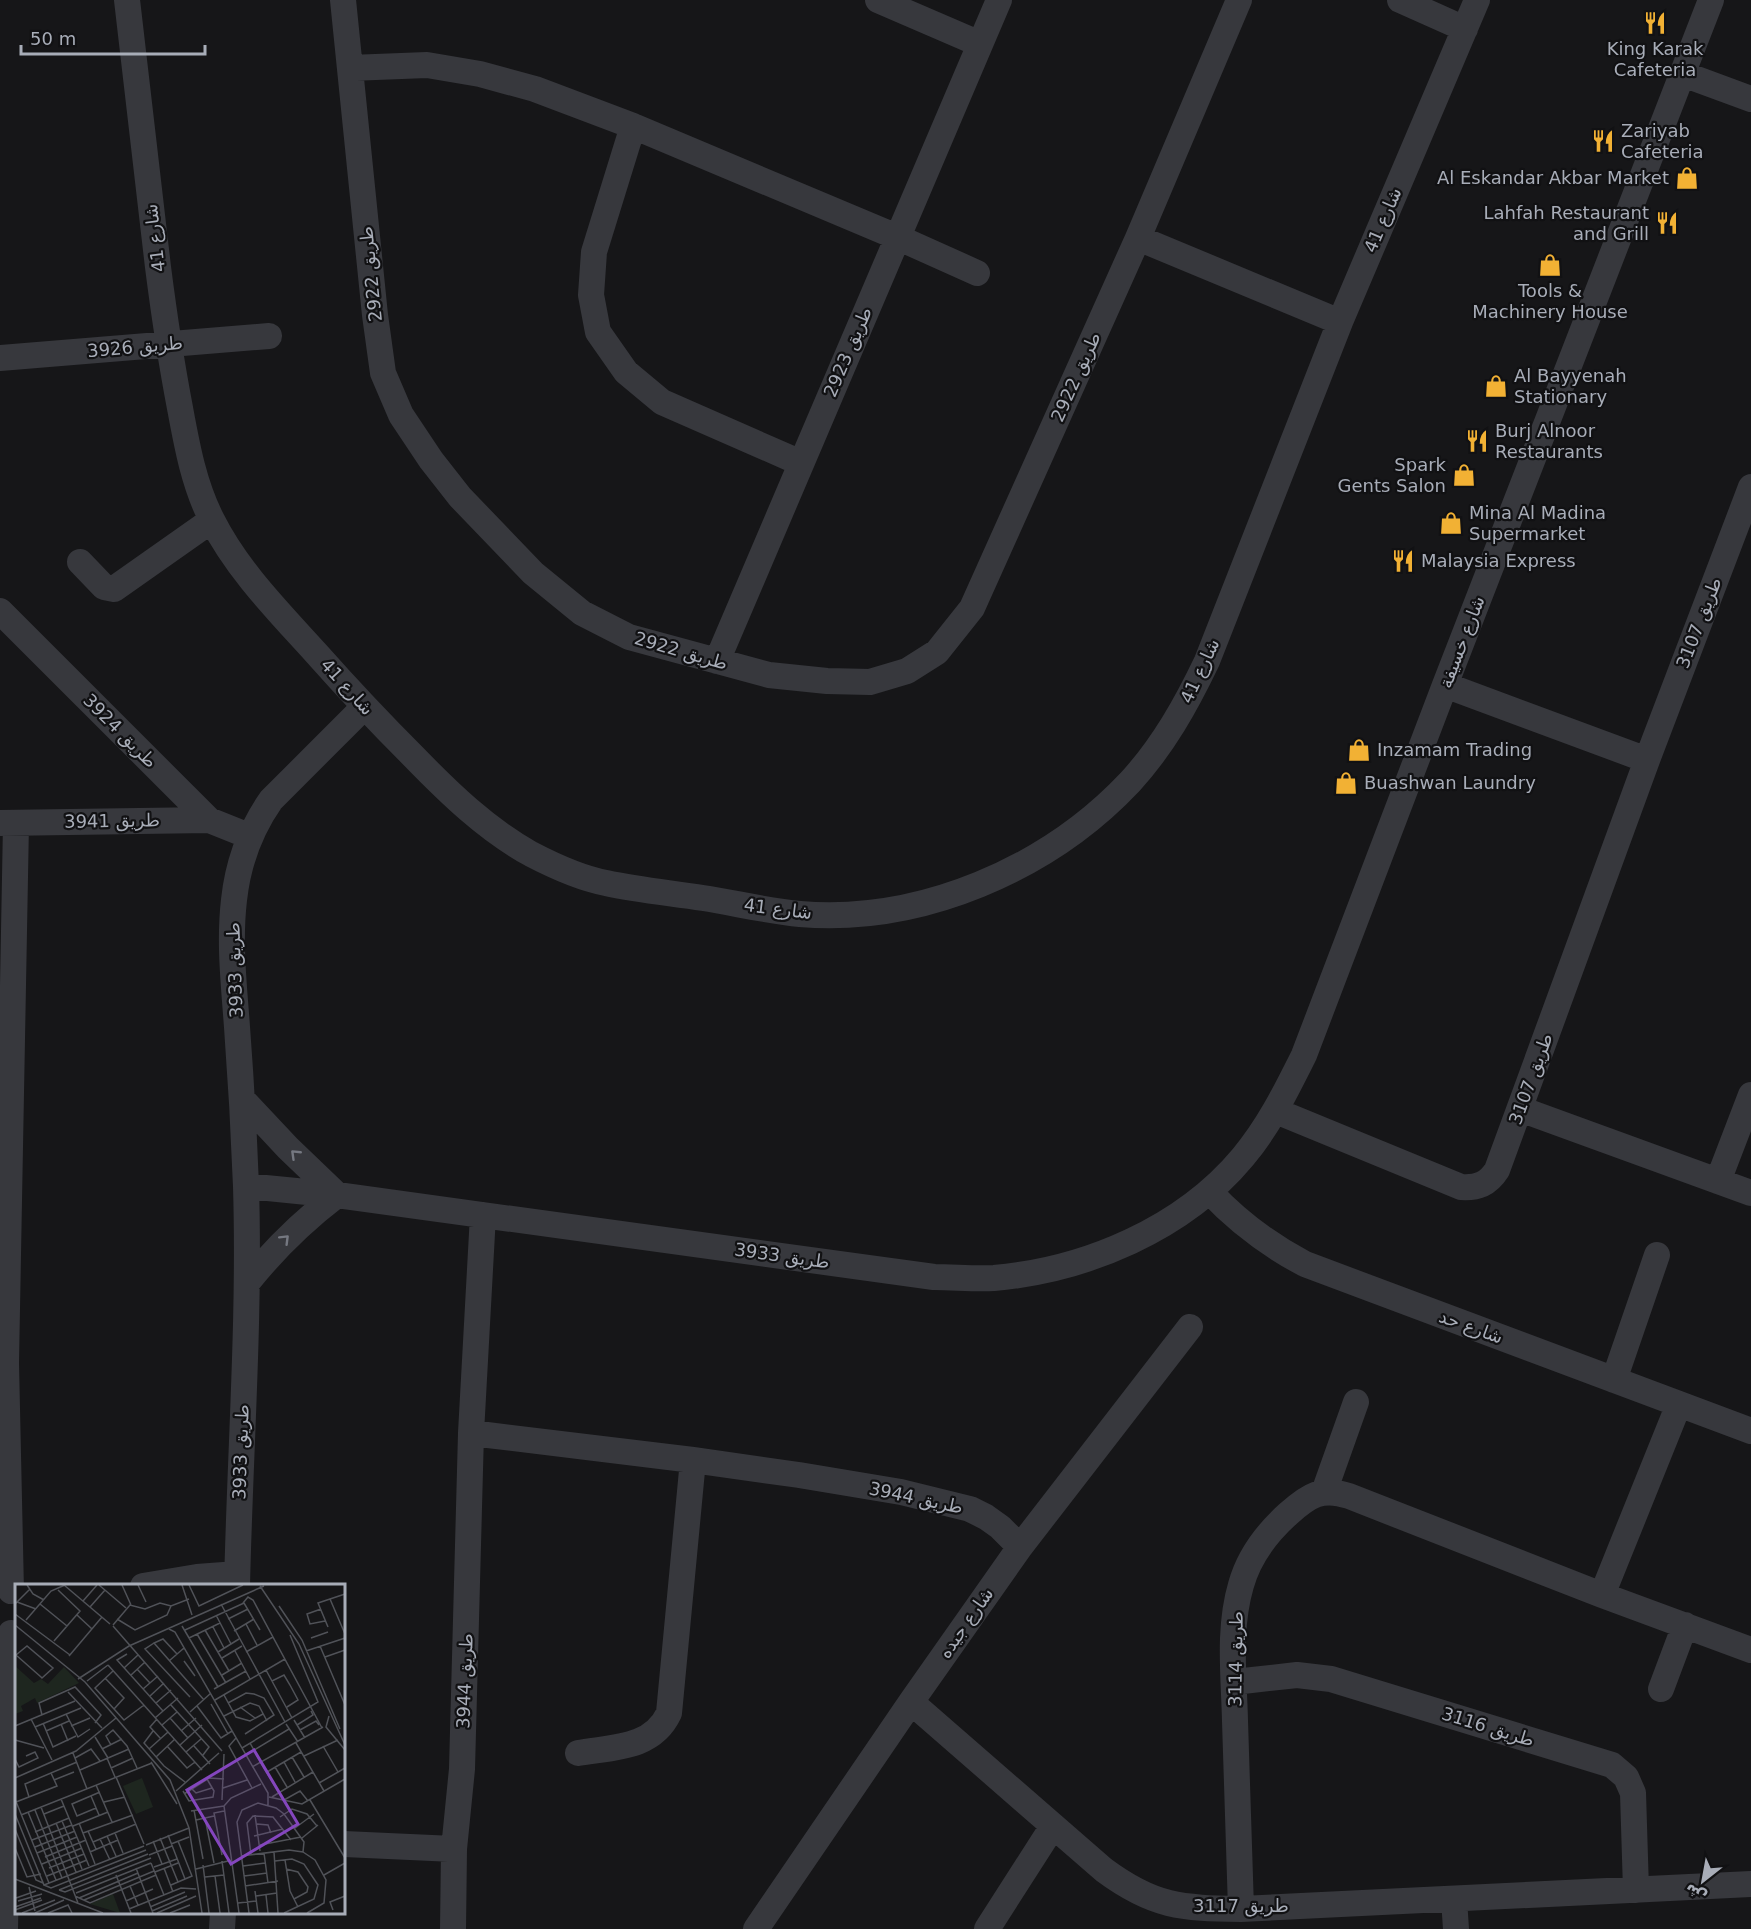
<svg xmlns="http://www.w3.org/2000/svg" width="1751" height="1929" font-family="'DejaVu Sans',Vazirmatn,sans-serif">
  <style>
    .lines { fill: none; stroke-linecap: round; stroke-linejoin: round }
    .minor { stroke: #37383d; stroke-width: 26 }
    .oneway { stroke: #757881 }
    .labels { text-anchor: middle; stroke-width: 4.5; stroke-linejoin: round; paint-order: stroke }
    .poi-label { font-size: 18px; fill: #a8adb8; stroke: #111113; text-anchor: start }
    .street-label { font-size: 18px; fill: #a8adb8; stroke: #111113 }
    .inset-road { fill: none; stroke: #505258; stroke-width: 1.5 }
    .view { fill: #8446be; fill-opacity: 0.15; stroke: #8446be; stroke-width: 3 }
    .inset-edge { fill: none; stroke: #a8adb8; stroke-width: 3 }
  </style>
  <rect width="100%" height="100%" fill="#161618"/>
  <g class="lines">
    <!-- minor -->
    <path class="minor" d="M 127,0 C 138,89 148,178 158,267 C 164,314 171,361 180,408 C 187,446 194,485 212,520 C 237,570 279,612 316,653 C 348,689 380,723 414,757 C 449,793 486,829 531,854 C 554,866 580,878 606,883 C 638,890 671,893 703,898 C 735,903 768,911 800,914 C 921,924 1048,869 1130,782 C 1163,746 1186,705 1207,661 L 1340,322 L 1477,0
      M 343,0 L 375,315 L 383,373 L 401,415 L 431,460 L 460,497 L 533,573 L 582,613 L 629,637 L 769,675 L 827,681 L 870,682 L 907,671 L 937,652 L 972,608 L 1138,238 L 1239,0
      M 878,0 L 980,44
      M 1400,0 L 1465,29
      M 350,68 L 427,65 L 480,74 L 535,89 L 633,126 L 897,237 L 977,273
      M 1683,74 L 1751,99
      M 633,126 L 594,252 L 591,295 L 598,332 L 626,372 L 662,402 L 801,463
      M 1138,238 L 1340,322
      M 0,358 L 269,336
      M 80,562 L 104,587 L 114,589 L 212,520
      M 0,611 L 209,820 L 249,836
      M 717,661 L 999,0
      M 1445,685 L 1647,760
      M 0,823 L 209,820
      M 242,1099 L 288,1148 L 337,1195 C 303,1221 274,1249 247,1283
      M 1520,1109 L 1751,1193
      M 1276,1111 L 1461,1187 C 1478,1188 1488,1184 1497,1170 L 1647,760 L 1751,487
      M 1718,1181 L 1751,1095
      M 246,1186 L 337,1195 L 934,1277 C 954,1277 974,1279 994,1278 C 1086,1270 1183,1229 1243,1157 C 1269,1126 1286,1091 1304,1055 L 1445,685 L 1711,0
      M 1210,1192 C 1238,1222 1269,1245 1305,1264 L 1751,1431
      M 1614,1380 L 1657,1255
      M 471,1433 L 693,1460 L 799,1475 L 901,1492 L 970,1509 L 986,1517 L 1000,1527 L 1020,1547
      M 1324,1492 L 1356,1402
      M 143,1586 L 197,1577 L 237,1574
      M 237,1586 C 240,1452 250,1319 246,1186 C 244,1133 241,1080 237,1027 C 234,985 229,943 234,900 C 238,863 250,830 271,800 L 364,707
      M 11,1591 L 6,1363 L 16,823
      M 1602,1595 L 1679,1404
      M 1234,1682 L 1297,1675 L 1331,1679 L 1612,1765 L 1626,1777 L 1633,1793 L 1636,1890
      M 1661,1689 L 1685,1625
      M 911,1702 L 1104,1870 C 1154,1907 1181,1908 1241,1909 L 1751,1884
      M 578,1753 C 613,1747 652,1749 669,1713 L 693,1460
      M 344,1844 L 454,1849
      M 1454,1899 L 1456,1929
      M 1241,1909 C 1239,1846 1237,1784 1235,1721 C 1234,1676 1228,1629 1241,1585 C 1249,1556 1267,1533 1288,1514 C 1309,1495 1322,1487 1349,1496 L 1602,1595 L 1751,1650
      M 5,1929 L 11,1633
      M 222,1929 L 223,1912
      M 453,1929 L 454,1849 L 462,1769 L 471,1433 L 483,1215
      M 756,1929 L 911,1702 L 1020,1547 L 1190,1327
      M 987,1929 L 1053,1826"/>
  </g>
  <!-- one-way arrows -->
  <defs><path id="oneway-chevron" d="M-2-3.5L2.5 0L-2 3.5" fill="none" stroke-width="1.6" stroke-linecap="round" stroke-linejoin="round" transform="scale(1.5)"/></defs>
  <g class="oneway">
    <use href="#oneway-chevron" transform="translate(295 1154) rotate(-136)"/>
    <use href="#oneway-chevron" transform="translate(285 1239) rotate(-45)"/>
  </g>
  <!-- icons -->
  <defs>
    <g id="restaurant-bare" transform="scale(1.8)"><path d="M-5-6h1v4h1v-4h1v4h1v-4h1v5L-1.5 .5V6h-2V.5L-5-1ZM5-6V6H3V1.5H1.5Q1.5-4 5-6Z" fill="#f2b134" stroke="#111113" stroke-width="2.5" paint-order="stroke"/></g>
    <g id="shop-bare" transform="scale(1.8)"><path d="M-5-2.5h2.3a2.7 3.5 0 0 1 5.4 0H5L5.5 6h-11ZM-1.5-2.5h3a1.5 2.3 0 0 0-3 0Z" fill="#f2b134" stroke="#111113" stroke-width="2.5" paint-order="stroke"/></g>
  </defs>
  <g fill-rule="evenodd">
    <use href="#restaurant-bare" x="1655" y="23"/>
    <use href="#restaurant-bare" x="1603" y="141"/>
    <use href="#shop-bare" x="1687" y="178"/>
    <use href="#restaurant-bare" x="1667" y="223"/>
    <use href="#shop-bare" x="1550" y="265"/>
    <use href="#shop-bare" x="1496" y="386"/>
    <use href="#restaurant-bare" x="1477" y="441"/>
    <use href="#shop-bare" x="1464" y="475"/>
    <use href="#shop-bare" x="1451" y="523"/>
    <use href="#restaurant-bare" x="1403" y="561"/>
    <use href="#shop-bare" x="1359" y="750"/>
    <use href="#shop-bare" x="1346" y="783"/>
  </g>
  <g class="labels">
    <!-- poi labels -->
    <g class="poi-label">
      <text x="1655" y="55" text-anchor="middle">King Karak<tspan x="1655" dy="21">Cafeteria</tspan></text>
      <text x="1621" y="137">Zariyab<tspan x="1621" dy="21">Cafeteria</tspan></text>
      <text x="1669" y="184" text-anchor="end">Al Eskandar Akbar Market</text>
      <text x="1649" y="219" text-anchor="end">Lahfah Restaurant<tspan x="1649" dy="21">and Grill</tspan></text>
      <text x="1550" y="297" text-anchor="middle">Tools &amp;<tspan x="1550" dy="21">Machinery House</tspan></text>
      <text x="1514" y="382">Al Bayyenah<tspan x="1514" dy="21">Stationary</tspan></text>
      <text x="1495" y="437">Burj Alnoor<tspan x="1495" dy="21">Restaurants</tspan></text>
      <text x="1446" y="471" text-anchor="end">Spark<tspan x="1446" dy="21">Gents Salon</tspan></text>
      <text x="1469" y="519">Mina Al Madina<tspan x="1469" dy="21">Supermarket</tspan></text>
      <text x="1421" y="567">Malaysia Express</text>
      <text x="1377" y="756">Inzamam Trading</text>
      <text x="1364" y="789">Buashwan Laundry</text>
    </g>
    <!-- street labels -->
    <g class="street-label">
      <text transform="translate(1383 220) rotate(-67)" y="6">شارع 41</text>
      <text transform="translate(155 238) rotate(-97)" y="6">شارع 41</text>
      <text transform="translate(371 274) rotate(-96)" y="6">طريق 2922</text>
      <text transform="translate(135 347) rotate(-5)" y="6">طريق 3926</text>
      <text transform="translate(848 352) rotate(-67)" y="6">طريق 2923</text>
      <text transform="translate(1076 377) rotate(-66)" y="6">طريق 2922</text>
      <text transform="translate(1699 623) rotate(-69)" y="6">طريق 3107</text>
      <text transform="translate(1462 642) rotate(-69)" y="6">شارع خسيفة</text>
      <text transform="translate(681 651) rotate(16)" y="6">طريق 2922</text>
      <text transform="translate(1200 671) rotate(-65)" y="6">شارع 41</text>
      <text transform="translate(347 687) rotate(48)" y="6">شارع 41</text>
      <text transform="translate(120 731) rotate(45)" y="6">طريق 3924</text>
      <text transform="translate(112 821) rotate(-1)" y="6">طريق 3941</text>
      <text transform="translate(778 909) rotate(7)" y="6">شارع 41</text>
      <text transform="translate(235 970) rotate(-92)" y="6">طريق 3933</text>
      <text transform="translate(1531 1079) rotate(-70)" y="6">طريق 3107</text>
      <text transform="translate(782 1256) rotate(8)" y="6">طريق 3933</text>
      <text transform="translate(1471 1327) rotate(20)" y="6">شارع حد</text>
      <text transform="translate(241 1452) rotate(-88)" y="6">طريق 3933</text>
      <text transform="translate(916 1498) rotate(12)" y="6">طريق 3944</text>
      <text transform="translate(966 1623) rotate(-55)" y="6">شارع جيده</text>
      <text transform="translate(1236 1659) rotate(-89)" y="6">طريق 3114</text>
      <text transform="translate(465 1681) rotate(-88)" y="6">طريق 3944</text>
      <text transform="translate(1488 1727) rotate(17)" y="6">طريق 3116</text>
      <text x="1241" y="1912">طريق 3117</text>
    </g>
  </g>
  <!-- overview -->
  <g transform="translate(15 1584)">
    <rect width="330" height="330" fill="#161618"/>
    <path d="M 0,82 L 19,99 L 26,95 L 33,100 L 49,83 L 64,99 L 22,119 L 20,114 L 6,122 L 8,127 L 0,130 ZM 98,310 L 105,329 L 75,320 Z" fill="#1e261f"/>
    <path d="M 127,194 L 138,223 L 121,230 L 108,202 Z" fill="#1e261f"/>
    <path class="inset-road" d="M 12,1 L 18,10 L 29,16M 49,1 L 95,40M 84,1 L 111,24M 107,1 L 116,21M 123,1 L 131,18M 167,1 L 177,31M 174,1 L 184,22 L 228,1M 245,2 L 284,60 L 330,161M 315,15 L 330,50M 68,17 L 82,1M 2,18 L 21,25M 228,19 L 233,13 L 238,16 L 307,144M 0,20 L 15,5M 25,20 L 52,42M 206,20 L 270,138M 264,22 L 287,56 L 325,145M 75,23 L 90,6M 306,25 L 292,30 L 295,40 L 310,37M 0,30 L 55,71M 62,31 L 77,45M 201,31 L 216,60M 102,35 L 120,46 L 152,31 L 156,22M 213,35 L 233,25M 11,36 L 36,7 L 50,1M 231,40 L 242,61M 0,41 L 70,98 L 155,196 L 174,244 L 187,329M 98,41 L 115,21 L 130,25 L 145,19 L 156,22 L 174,15M 98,42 L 207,167M 167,42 L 203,103M 198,43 L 209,64M 313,43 L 303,19 L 330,10M 154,45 L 160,48 L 253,209 L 253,221M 170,46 L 229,19 L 245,46M 190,46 L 214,87M 219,47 L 239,35M 182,50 L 211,99M 174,54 L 205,39M 296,54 L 313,48M 39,57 L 65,27 L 43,6M 139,59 L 130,65 L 175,113M 305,62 L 330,121M 220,67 L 235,95M 291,67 L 330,54M 203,68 L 224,55M 231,68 L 258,53M 0,70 L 1,71 L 26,93 L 27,94 L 38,84 L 12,62 L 1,71M 112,70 L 102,76 L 148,127M 162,70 L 148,55 L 139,59 L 189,116M 54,72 L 87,33M 310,73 L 330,66M 207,74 L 227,62M 154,77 L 169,64M 169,77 L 180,92M 93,81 L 187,186M 109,84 L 123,71M 122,85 L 135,99M 251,86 L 277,134M 98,87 L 80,104 L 109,136 L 129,121M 116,91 L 130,78M 207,91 L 227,79M 90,94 L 109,114 L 99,125M 63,95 L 114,62 L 249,2M 72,97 L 93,81M 257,97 L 269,91 L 275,101 L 283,116 L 272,123M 128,105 L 143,92M 199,105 L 231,87M 53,108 L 87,144M 209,111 L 221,133 L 235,137 L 248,130M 135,112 L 149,99M 200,116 L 270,75M 141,119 L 156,106M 213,119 L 231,109 L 239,110 L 249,114 L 259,131 L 230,150M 155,120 L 194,163 L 188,171M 196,120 L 213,150M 182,122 L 206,154 L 217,147M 225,123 L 240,134M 175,128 L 196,109M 51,130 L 63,153 L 75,145M 27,131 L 24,119 L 60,103 L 86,131 L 80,139M 209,132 L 235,119 L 244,122 L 252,137M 314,132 L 311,143 L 330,166M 140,134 L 163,114M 155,134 L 173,154M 16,135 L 37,176M 142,135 L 135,143 L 146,155M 279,136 L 290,154M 28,139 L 38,163 L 61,152M 46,140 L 53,157M 271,140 L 283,158M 147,141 L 162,128M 282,141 L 298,131 L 296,127M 0,142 L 60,117M 56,142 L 75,134M 20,143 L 66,124M 285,146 L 301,137 L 304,141M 31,147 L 54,137M 138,147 L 129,159 L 149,182 L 170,198M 166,147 L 181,134M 80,153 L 93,174M 221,154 L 214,162 L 237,204M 0,156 L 29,164M 235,159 L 245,177M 281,159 L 309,207M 96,161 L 91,152 L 98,146 L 112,162 L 122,184M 165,161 L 187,141M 152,162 L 172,184 L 180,178M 179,162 L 195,180M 308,162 L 323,188M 227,164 L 303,118 L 275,51M 87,165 L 107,155M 134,165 L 153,148M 239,166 L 274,145M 171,168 L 186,155M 58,169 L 72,205M 289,172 L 323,156M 141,173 L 160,155M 277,173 L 289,193M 60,174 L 76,165 L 85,177M 92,174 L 100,193M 0,175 L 4,183 L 23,174 L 20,168 L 11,172M 136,178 L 162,220M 269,178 L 280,198M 246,179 L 264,209M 237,183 L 308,143M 260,183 L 272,203M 96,184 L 118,174M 65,186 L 114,165M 252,188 L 286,168M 101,193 L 129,260M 0,194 L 61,167 L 101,134M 39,196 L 59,188M 304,199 L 330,184M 81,201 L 97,238M 208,204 L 232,196M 177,205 L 181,209 L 197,204M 161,207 L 204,169M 168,207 L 174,217 L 198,213 L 199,207 L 192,195M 169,210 L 194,194 L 209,195M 76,212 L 84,231M 14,213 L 10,200 L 62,178M 254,213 L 287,220 L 330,195M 257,213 L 298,188M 0,215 L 34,299M 46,215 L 74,282M 207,216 L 209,170M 269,216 L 285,207 L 293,217M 295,216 L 330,274M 1,218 L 42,202 L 36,189M 89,218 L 110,213M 209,222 L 224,329M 209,222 L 216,214 L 246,200M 26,223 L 63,319M 81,224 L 62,232 L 57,220 L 85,208M 20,226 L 47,294M 179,226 L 188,275M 176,227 L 209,222M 13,228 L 41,296M 0,230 L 29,301 L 129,262M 29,230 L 49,222M 6,231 L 137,179M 240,231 L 245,267M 265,233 L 277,225 L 292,230 L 302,242M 190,234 L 199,279M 181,236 L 199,232M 47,237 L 67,285M 41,239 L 61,288M 64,239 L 80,280M 242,240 L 253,241 L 256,249M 58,242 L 93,228M 280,244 L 299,230M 0,245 L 21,296 L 28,299M 73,247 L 81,265M 20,248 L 54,234M 68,249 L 118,231M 100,249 L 108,269M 153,251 L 170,295M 92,252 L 101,272M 239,252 L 268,245M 145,254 L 163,298M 287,254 L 303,241M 85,255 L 95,276M 17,256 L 57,241M 138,257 L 147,280M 78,258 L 121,240M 156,260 L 174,253M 131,261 L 174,244M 245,261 L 286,253M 20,263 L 60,247M 0,264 L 12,293 L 26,290M 75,268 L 103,256M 259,268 L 263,329M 22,269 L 62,253M 249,269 L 253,299M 134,271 L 157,262M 207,271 L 199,229 L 209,227M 236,271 L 232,239 L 238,232 L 258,233 L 276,256M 226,272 L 274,266 L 288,268M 30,273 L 71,256M 270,276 L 275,307 L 283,323M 207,277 L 214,329M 260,277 L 277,275 L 289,280 L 303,301 L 299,315 L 269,329M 136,279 L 149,311M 27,280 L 67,264M 188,281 L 194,329M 228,282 L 250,279M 139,283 L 162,275M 34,284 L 69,270M 121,284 L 138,329M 149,284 L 158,308M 181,285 L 217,276M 271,285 L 283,288 L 293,303 L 292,308 L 279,315M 140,288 L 163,279M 101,291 L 116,329M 309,291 L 330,279M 32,292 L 72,276M 200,292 L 205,329M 229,292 L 252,289M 190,293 L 209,291M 0,295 L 88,329M 29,301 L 36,304 L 131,266M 156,301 L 177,292 L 163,257M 115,302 L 123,321M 230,302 L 263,297M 14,303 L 20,327M 44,306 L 50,308 L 136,274M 44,306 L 133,270M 240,307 L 243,329M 61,309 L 136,279M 251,311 L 253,329M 60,312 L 75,319 L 141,291M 241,312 L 262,309M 1,314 L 21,307M 64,314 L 123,289M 69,316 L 139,287M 3,317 L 27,310M 111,317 L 138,305M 223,319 L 241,317M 0,323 L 26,314M 135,323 L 170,308M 114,325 L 166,304 L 181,305M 0,326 L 27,316M 318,326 L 315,318 L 330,312M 137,327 L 172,312M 7,329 L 40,316M 20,329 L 49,316M 33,329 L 53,321 L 57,329M 142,329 L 181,312M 155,329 L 175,321M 234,329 L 222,238 L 227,226 L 243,219 L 261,224 L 269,230 L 289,258 L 288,268 L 300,276 L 311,296 L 309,319 L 292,329"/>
    <path class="view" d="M 239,166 L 283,240 L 216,280 L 172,206 Z"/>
    <rect width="330" height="330" class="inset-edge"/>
  </g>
  <!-- north arrow -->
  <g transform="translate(1703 1881) rotate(211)" stroke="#111113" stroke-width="4.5" paint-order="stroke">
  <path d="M0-4.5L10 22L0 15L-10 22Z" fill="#a8adb8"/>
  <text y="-9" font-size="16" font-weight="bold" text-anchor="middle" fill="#a8adb8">ش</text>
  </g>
  <!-- scale -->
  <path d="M21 45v9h184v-9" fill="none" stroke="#a8adb8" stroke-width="3"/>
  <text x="30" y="45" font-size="18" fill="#a8adb8" stroke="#111113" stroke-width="4.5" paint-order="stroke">50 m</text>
</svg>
